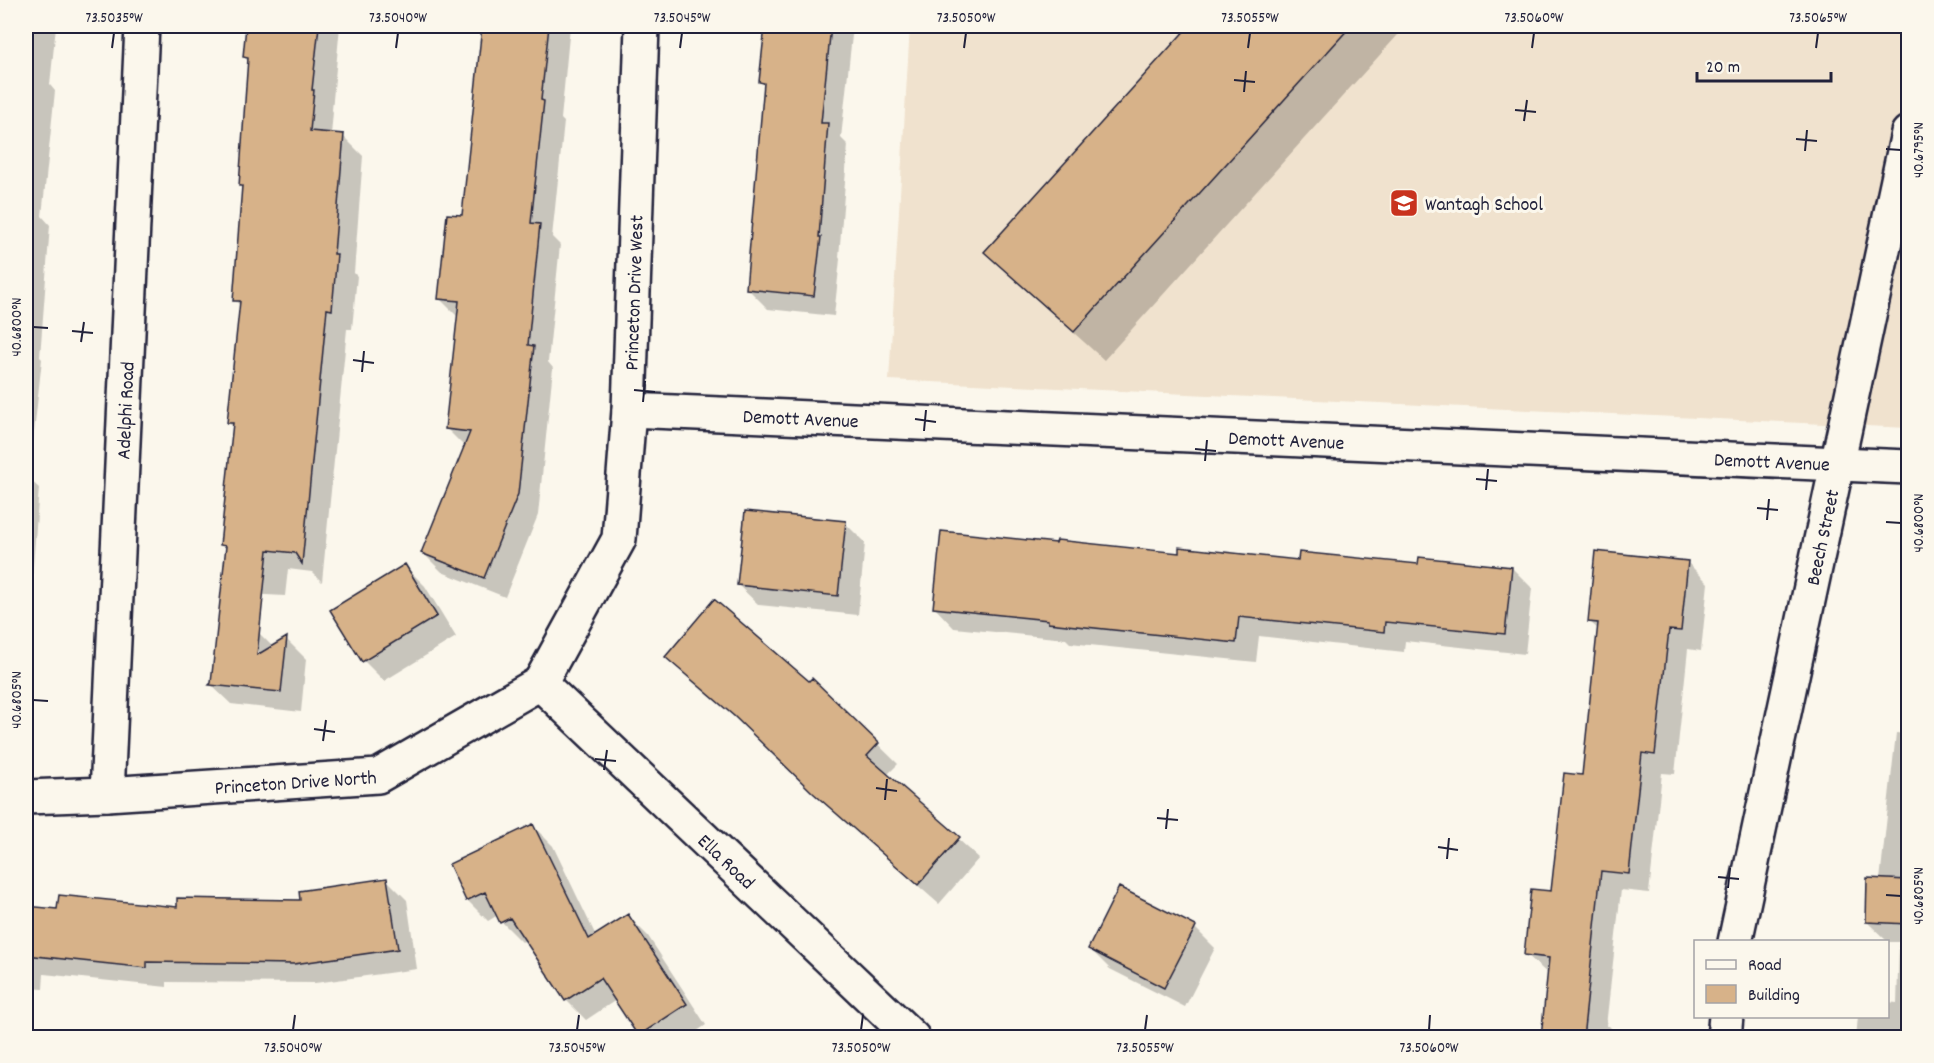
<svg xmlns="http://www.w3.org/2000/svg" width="1934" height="1063" font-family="Dekko,sans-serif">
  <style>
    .built { fill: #f0e2ce }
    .shadow { fill: #0003; fill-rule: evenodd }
    .building { fill: #d7b289; stroke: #22223b; stroke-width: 1.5 }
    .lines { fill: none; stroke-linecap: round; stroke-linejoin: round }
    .minor-casing { stroke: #22223b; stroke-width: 38 }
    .minor { stroke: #fbf7ec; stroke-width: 33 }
    .ticks { fill: none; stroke: #22223b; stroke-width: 2 }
    .labels { text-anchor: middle; stroke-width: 6; stroke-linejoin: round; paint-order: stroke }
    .poi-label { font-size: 20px; fill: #22223b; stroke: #fbf7ec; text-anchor: start }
    .street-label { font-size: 20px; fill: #22223b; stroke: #fbf7ec }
    .neatline { fill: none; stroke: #22223b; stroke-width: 2 }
    .ticks-label { font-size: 15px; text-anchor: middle; fill: #22223b }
  </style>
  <rect width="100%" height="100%" fill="#fbf7ec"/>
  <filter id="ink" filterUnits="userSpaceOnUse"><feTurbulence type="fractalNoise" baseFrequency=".0167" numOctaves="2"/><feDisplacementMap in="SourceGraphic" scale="12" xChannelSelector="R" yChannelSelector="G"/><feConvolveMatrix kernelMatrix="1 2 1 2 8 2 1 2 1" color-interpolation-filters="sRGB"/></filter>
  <g filter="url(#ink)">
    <!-- built -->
    <path class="built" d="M 910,26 L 1908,26 L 1908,428 L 889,380 Z"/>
    <!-- shadow -->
    <path class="shadow" d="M 26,26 L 56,26 L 50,85 L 55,91 L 42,216 L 50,225 L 40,357 L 42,359 L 29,479 L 39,488 L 32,580 L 26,579 Z
      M 247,26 L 340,26 L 332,110 L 333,112 L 331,135 L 343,136 L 363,156 L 354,273 L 357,276 L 352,329 L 347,329 L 322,582 L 312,572 L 288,569 L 285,596 L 245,594 L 227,550 L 222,544 L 234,428 L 228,422 L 241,306 L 234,300 L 243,188 L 240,185 L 249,62 L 244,57 Z
      M 483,26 L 570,26 L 561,119 L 564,122 L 552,237 L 560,245 L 548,362 L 553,368 L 538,515 L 505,597 L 442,572 L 422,552 L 465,447 L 447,429 L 459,318 L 440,299 L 463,217 Z
      M 766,26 L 853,26 L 841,138 L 848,145 L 839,257 L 840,259 L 834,316 L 768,309 L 748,289 L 766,87 L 761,82 Z
      M 1191,26 L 1406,26 L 1104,360 L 1015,280 L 986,251 Z
      M 845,523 L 865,543 L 858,615 L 759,605 L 738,585 Z
      M 1180,555 L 1300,561 L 1512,568 L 1532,588 L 1525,654 L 1405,641 L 1404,652 L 1259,636 L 1256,662 L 1070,643 L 1066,639 L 954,628 L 934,607 Z
      M 1688,563 L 1708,583 L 1701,651 L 1688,649 L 1675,774 L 1662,773 L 1649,893 L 1621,890 L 1606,1026 L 1609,1026 L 1621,1038 L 1543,1038 L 1549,975 L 1526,954 L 1553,893 L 1583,776 L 1599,630 L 1589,621 Z
      M 405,566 L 425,586 L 456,637 L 384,681 L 364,661 L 332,611 Z
      M 259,633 L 273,647 L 286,639 L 306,659 L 301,712 L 231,704 L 211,685 ZM 256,651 L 259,651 L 258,663 Z
      M 26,646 L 30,651 L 29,717 L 26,717 Z
      M 667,656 L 809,683 L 812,680 L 898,764 L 887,775 L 979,858 L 939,904 L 835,813 L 756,736 L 687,677 Z
      M 1896,733 L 1908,734 L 1908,1038 L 1856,1038 L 1858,1016 L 1888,1016 L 1888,1002 L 1897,1003 L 1899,942 L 1888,942 L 1867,922 L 1880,880 Z
      M 533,826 L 553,846 L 596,936 L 628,916 L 648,936 L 706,1025 L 687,1038 L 641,1038 L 616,1000 L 586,1020 L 566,1000 L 526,940 L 522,942 L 502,922 L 498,915 L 488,921 L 467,900 L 451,864 Z
      M 387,880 L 407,900 L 417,969 L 315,983 L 167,982 L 167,987 L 44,974 L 43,989 L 26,988 L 26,908 L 58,910 L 179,909 L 302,901 Z
      M 1195,928 L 1215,948 L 1185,1007 L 1110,969 L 1089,948 Z"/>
    <!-- building -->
    <path class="building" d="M 246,26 L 319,26 L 312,90 L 314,90 L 310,131 L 344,134 L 334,254 L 337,254 L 332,310 L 327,309 L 302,564 L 295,553 L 268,550 L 257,655 L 287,637 L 281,692 L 209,685 L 211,683 L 226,546 L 220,545 L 233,423 L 227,423 L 240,301 L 233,301 L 242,186 L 239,186 L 248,58 L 243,57 Z
      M 482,26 L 549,26 L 541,100 L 544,101 L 531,223 L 540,224 L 528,345 L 534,346 L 518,494 L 484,578 L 421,553 L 470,432 L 445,429 L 459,301 L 438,299 L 447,214 L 462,215 Z
      M 765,26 L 831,26 L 821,123 L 828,123 L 819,237 L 821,237 L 814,296 L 746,289 L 764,83 L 759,82 Z
      M 1189,26 L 1351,26 L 1074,332 L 984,252 Z
      M 745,511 L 846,521 L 838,596 L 737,585 Z
      M 941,531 L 1056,543 L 1057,540 L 1179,553 L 1179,547 L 1298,560 L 1299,552 L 1418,564 L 1419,557 L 1512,567 L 1505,634 L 1385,622 L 1384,632 L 1239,617 L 1236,643 L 1048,623 L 1048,620 L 933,608 Z
      M 1595,551 L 1688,561 L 1681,631 L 1669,630 L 1655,755 L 1642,753 L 1629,874 L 1601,871 L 1583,1038 L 1541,1038 L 1549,958 L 1524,955 L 1531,889 L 1551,891 L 1564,773 L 1582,775 L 1598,623 L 1588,622 Z
      M 405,564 L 437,616 L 362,662 L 330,610 Z
      M 714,599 L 809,681 L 812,678 L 879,743 L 867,756 L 960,837 L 918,885 L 813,793 L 734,716 L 665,657 Z
      M 533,824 L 589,939 L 628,914 L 687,1004 L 638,1036 L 600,978 L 565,1001 L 510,918 L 500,923 L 485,892 L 466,901 L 449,864 Z
      M 387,878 L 398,949 L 294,964 L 147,962 L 147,968 L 26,955 L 26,906 L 57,909 L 59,895 L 177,907 L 177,898 L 300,900 L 299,891 Z
      M 1867,878 L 1908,880 L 1908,924 L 1866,922 Z
      M 1119,887 L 1196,926 L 1164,988 L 1088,949 Z"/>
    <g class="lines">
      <!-- minor casing -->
      <g class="minor-casing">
        <g id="minor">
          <path id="s1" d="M 629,410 L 1908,467"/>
          <path id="s2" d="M 540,683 L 619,539 L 629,410 L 642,26"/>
          <path id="s3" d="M 540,683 L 913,1038"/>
          <path id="s4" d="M 107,794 L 142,26"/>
          <path id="s5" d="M 26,797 L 107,794 L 378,776 L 540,683"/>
          <path id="s6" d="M 1735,942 L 1908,133"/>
          <path d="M 1724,1038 L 1726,1016"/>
        </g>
      </g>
      <!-- minor -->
      <use href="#minor" class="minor"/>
    </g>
  </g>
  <!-- ticks -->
  <path class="ticks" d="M 112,48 L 114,33M 396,48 L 398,33M 680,48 L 682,33M 964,48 L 966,33M 1248,48 L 1250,33M 1532,48 L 1534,33M 1816,48 L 1818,33M 1234,80 L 1255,82M 1244,92 L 1246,71M 1515,110 L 1536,112M 1524,121 L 1527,100M 1796,139 L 1817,141M 1886,149 L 1901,150M 1805,151 L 1807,130M 33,327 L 48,328M 72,331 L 93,333M 81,342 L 84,322M 353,360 L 374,363M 362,372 L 364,351M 634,390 L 655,392M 643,402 L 645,381M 915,419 L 936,422M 924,431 L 926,410M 1195,449 L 1216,451M 1205,461 L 1207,440M 1476,479 L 1497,481M 1486,490 L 1488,469M 1757,508 L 1778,510M 1767,520 L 1769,499M 1886,522 L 1901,523M 33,700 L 48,701M 314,729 L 335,732M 323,741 L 326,720M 595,759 L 616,761M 604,770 L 607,750M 876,788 L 897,791M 885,800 L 887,779M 1157,818 L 1178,820M 1166,829 L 1168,809M 1438,847 L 1458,850M 1447,859 L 1449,838M 1718,877 L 1739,879M 1728,888 L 1730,868M 1886,895 L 1901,896M 293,1030 L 295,1015M 577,1030 L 579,1015M 861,1030 L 863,1015M 1145,1030 L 1147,1015M 1429,1030 L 1430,1015"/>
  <!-- icons -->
  <defs>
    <g id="school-square" transform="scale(1.5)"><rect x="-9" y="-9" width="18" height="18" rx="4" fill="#c8321e" stroke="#fbf7ec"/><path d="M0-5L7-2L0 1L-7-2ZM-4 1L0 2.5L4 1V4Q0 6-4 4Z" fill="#fff"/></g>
  </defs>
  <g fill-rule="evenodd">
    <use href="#school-square" x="1404" y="203"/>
  </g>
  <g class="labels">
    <!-- poi labels -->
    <g class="poi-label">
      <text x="1425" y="210">Wantagh School</text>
    </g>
    <!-- street labels -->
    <g class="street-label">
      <text dy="7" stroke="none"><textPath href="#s2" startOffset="411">Princeton Drive West</textPath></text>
      <text dy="7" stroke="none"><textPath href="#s4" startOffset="384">Adelphi Road</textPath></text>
      <text dy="7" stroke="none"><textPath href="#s1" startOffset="172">Demott Avenue</textPath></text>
      <text dy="7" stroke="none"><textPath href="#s1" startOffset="658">Demott Avenue</textPath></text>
      <text dy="7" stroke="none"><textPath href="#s1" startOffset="1144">Demott Avenue</textPath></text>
      <text dy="7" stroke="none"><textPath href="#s6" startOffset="414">Beech Street</textPath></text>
      <text dy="7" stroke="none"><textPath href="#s5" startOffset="270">Princeton Drive North</textPath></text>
      <text dy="7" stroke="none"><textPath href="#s3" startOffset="258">Ella Road</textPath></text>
    </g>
  </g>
  <!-- margin -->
  <rect width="1934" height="1063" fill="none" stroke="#fbf7ec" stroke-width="66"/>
  <!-- legend -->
  <rect x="1694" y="940" width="195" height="78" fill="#fbf7ec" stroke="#a4a2a5" stroke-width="1.5"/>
  <rect x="1706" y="960" width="30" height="9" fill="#fbf7ec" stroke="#a4a2a5" stroke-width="1.5"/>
  <text x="1748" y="970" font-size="18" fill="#22223b">Road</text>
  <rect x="1706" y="985" width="30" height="18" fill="#d7b289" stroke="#a4a2a5" stroke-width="1.5"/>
  <text x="1748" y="1000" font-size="18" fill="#22223b">Building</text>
  <!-- scale -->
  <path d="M1697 72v9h134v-9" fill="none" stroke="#22223b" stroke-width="3"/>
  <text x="1706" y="72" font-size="18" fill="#22223b" stroke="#fbf7ec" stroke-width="4.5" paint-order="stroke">20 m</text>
  <rect x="33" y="33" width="1868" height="997" class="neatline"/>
  <g class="ticks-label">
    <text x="114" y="22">73.5035°W</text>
    <text x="398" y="22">73.5040°W</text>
    <text x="682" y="22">73.5045°W</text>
    <text x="966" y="22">73.5050°W</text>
    <text x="1250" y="22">73.5055°W</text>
    <text x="1534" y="22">73.5060°W</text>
    <text x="1818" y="22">73.5065°W</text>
    <text transform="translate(1918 150) rotate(-90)" y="5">40.6795°N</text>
    <text transform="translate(16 327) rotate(-90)" y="5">40.6800°N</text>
    <text transform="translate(1918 523) rotate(-90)" y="5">40.6800°N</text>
    <text transform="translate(16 700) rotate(-90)" y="5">40.6805°N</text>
    <text transform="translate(1918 896) rotate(-90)" y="5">40.6805°N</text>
    <text x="293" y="1052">73.5040°W</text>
    <text x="577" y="1052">73.5045°W</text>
    <text x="861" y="1052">73.5050°W</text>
    <text x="1145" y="1052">73.5055°W</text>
    <text x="1429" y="1052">73.5060°W</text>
  </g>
</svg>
